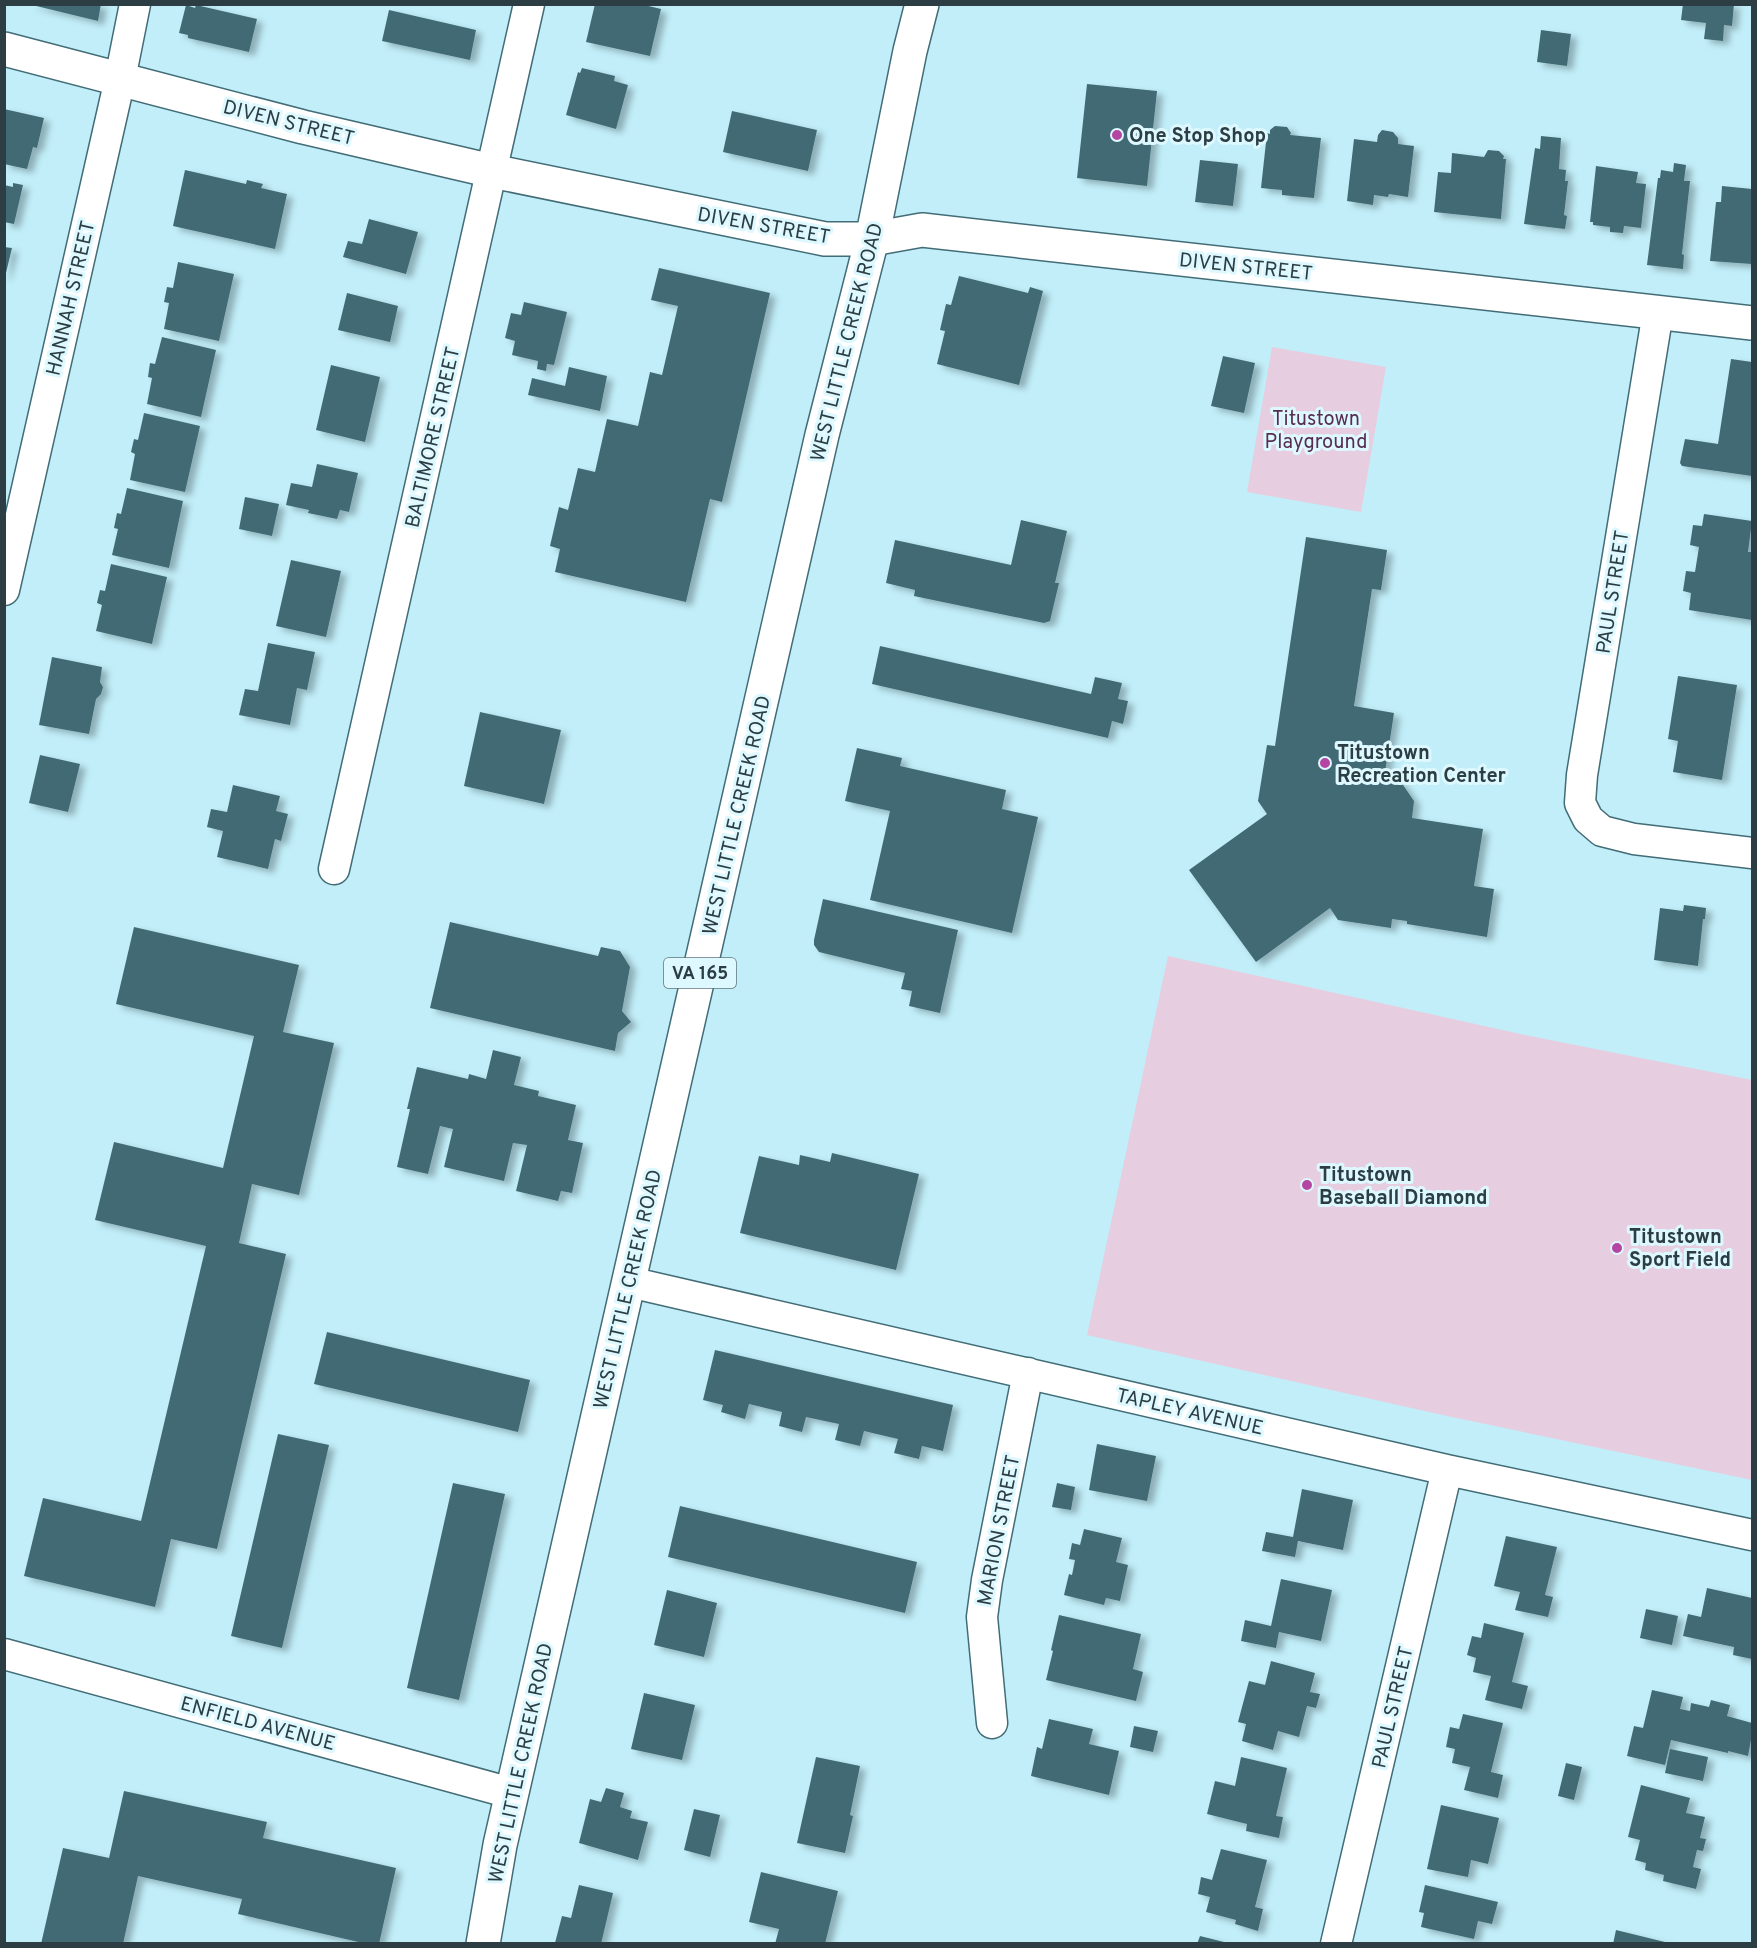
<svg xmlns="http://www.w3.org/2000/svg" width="1757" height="1948" font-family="Overpass,sans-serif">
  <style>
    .green { fill: #e7cde0 }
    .building { fill: #426b74; filter: url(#shadow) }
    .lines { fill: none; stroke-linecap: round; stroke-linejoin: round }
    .minor-casing { stroke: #426c76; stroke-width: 33 }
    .tertiary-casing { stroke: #426c76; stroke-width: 36 }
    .secondary-casing { stroke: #426c76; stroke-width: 36 }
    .primary-casing { stroke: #426c76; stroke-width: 36 }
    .minor { stroke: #fff; stroke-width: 30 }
    .tertiary { stroke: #fff; stroke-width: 33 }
    .secondary { stroke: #fff; stroke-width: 33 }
    .primary { stroke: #fff; stroke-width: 33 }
    .poi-dot { fill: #b545a2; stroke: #ddf8ff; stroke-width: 2 }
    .labels { text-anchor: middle; stroke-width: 6; stroke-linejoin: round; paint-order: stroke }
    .shield { fill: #ddf8ff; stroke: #61767b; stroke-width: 1.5 }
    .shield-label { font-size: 18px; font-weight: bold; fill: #2c3e43 }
    .street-label { font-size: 20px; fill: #2c3e43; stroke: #ddf8ff }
    .poi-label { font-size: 20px; font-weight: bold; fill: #2c3e43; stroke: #ddf8ff; text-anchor: start }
    .park-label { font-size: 20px; fill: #582e50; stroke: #ddf8ff }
  </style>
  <defs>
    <filter id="shadow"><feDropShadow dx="6" dy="4" stdDeviation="3" flood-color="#0004"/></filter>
  </defs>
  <rect width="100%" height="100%" fill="#c1eef9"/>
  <!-- green -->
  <path class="green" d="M 1272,347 L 1386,367 L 1361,512 L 1247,492 Z
    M 1168,956 L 1525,1035 L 1752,1080 L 1752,1480 L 1447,1416 L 1087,1335 Z"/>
  <!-- building -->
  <path class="building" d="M 28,4 L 101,4 L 98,21 Z
    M 595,4 L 640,4 L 661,9 L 650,56 L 586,42 Z
    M 1683,4 L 1734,4 L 1732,26 L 1724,25 L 1723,41 L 1704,39 L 1706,23 L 1681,20 Z
    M 186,5 L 195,8 L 196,5 L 257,19 L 249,52 L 188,38 L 188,35 L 179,33 Z
    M 389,10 L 476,30 L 470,60 L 382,41 Z
    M 1541,30 L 1571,34 L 1567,66 L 1537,62 Z
    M 582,68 L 615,76 L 614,81 L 628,85 L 616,129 L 566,115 L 578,72 L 580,73 Z
    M 1087,84 L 1157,91 L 1147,186 L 1077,178 Z
    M 4,109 L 44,118 L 37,148 L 33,147 L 27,169 L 4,164 Z
    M 732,111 L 817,130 L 808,171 L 723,152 Z
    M 1275,126 L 1287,127 L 1291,133 L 1290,135 L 1321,138 L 1314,198 L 1282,195 L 1282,190 L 1261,188 L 1267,133 L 1270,134 L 1270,130 Z
    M 1382,130 L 1393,132 L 1398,138 L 1398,144 L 1414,146 L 1408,197 L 1389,194 L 1388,197 L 1374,195 L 1373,205 L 1347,201 L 1354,139 L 1377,142 L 1378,135 Z
    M 1541,136 L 1561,138 L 1559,169 L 1566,170 L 1565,181 L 1568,181 L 1564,215 L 1567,216 L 1565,229 L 1524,224 L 1535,148 L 1540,149 Z
    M 1488,150 L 1499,151 L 1504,156 L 1503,159 L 1506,159 L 1501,219 L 1434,212 L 1438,172 L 1451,173 L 1452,153 L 1484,157 Z
    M 1200,160 L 1238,164 L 1233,206 L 1195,202 Z
    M 1674,163 L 1686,165 L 1684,181 L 1690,181 L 1682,254 L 1684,255 L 1683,269 L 1647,265 L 1658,178 L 1660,178 L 1661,170 L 1673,172 Z
    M 1596,166 L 1638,172 L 1636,183 L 1646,184 L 1641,228 L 1624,226 L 1623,233 L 1610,232 L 1610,227 L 1593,225 L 1593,222 L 1590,222 Z
    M 185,170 L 246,184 L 247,180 L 263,184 L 261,188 L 287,194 L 275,249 L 173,226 Z
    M 13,183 L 23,185 L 14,224 L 4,222 L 4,185 L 13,187 Z
    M 1722,186 L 1752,189 L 1752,264 L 1710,261 L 1716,202 L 1721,202 Z
    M 369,219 L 418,232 L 406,274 L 343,257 L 348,241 L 362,244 Z
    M 4,247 L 12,248 L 5,277 L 4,277 Z
    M 178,262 L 234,274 L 219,341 L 164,329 L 169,303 L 164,302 L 167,287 L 173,288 Z
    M 659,268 L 770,293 L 722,502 L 710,499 L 686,602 L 555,572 L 560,549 L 550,546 L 559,507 L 568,510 L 578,468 L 595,472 L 607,419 L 638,426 L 650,372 L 662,375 L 678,306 L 651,300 Z
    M 959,276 L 1028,293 L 1030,287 L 1043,291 L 1019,385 L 937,364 L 945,331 L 940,330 L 946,304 L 951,305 Z
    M 347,293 L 398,306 L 390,342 L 338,330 Z
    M 524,302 L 567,312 L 554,365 L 547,364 L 546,371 L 537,369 L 538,361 L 512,355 L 515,341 L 505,338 L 511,313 L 521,315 Z
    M 162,337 L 216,350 L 201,417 L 147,404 L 152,378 L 148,377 L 150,363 L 155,364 Z
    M 1223,356 L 1255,363 L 1244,413 L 1211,406 Z
    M 1731,359 L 1752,362 L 1752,476 L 1682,466 L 1680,463 L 1685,439 L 1718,444 Z
    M 331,365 L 380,377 L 365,442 L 316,430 Z
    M 569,367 L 607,376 L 600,411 L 528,395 L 532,378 L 565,386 Z
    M 144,413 L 200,426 L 185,492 L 130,480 L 135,454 L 131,452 L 134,439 L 138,440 Z
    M 317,464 L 358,473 L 349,512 L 340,510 L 337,519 L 308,513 L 309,510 L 286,505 L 291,483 L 312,487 Z
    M 127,488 L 183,501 L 169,568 L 112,555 L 118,529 L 114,528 L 117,513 L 121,514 Z
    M 245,497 L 279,504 L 272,536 L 239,529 Z
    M 1704,514 L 1752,521 L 1748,552 L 1752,552 L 1752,620 L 1689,610 L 1691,593 L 1683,591 L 1686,571 L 1695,572 L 1699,547 L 1690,545 L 1693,525 L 1702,526 Z
    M 1021,520 L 1067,531 L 1055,583 L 1059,583 L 1050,621 L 1044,623 L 914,596 L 915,590 L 886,583 L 895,540 L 1011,565 Z
    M 1306,537 L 1387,550 L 1381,590 L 1372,589 L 1354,706 L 1394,713 L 1384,779 L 1401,782 L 1414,801 L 1412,818 L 1483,829 L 1474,886 L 1494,889 L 1487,937 L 1407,924 L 1407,921 L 1392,919 L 1391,928 L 1338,920 L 1330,908 L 1256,962 L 1189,870 L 1267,814 L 1258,801 L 1267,745 L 1275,746 Z
    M 291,560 L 341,571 L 326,637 L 276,626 Z
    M 111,564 L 167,577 L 152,644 L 96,631 L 102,605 L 97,603 L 100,590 L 105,591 Z
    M 268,643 L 315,652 L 307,690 L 297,688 L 290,725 L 239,715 L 245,689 L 258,691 Z
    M 880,646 L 1091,694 L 1095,677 L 1122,683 L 1118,699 L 1128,701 L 1123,724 L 1112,721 L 1108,738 L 872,684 Z
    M 52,657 L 102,667 L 100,682 L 103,687 L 101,694 L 96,699 L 89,734 L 39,725 Z
    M 1678,676 L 1737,685 L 1722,780 L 1673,772 L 1678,741 L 1668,739 Z
    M 480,712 L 561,730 L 544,804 L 464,786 Z
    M 857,748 L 902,758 L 900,766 L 1006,790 L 1002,809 L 1038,817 L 1012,933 L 870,900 L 890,811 L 845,801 Z
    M 40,755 L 80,764 L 68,812 L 29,803 Z
    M 233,785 L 280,796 L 276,811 L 288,814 L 281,841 L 275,839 L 268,869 L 217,857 L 223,831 L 207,827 L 211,809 L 227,812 Z
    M 823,899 L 958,930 L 940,1013 L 909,1006 L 912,991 L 901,989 L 905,973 L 819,952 L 814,945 L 814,940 Z
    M 1684,905 L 1706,908 L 1705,919 L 1703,919 L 1698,966 L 1654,960 L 1660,908 L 1683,911 Z
    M 450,922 L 598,956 L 601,947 L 620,951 L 630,967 L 622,1011 L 631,1022 L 618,1033 L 615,1051 L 430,1008 Z
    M 134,927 L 299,965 L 283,1032 L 334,1043 L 299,1195 L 252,1184 L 239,1243 L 286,1254 L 217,1549 L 171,1539 L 155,1607 L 24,1576 L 43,1498 L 141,1521 L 206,1246 L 95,1220 L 114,1142 L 223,1168 L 254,1036 L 116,1004 Z
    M 493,1050 L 521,1057 L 514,1085 L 539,1091 L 538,1096 L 576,1105 L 568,1140 L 583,1143 L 572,1193 L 561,1191 L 558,1201 L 516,1191 L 527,1145 L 513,1143 L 504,1181 L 444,1167 L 453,1129 L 440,1126 L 428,1174 L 397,1167 L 410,1109 L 407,1109 L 417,1067 L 468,1079 L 469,1074 L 486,1079 Z
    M 832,1153 L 919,1174 L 896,1270 L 740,1233 L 759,1156 L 799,1165 L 800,1155 L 830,1162 Z
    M 327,1332 L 530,1380 L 518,1432 L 314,1384 Z
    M 715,1350 L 953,1405 L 943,1451 L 922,1446 L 919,1459 L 894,1453 L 898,1439 L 864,1431 L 860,1446 L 835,1440 L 839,1424 L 806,1417 L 802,1432 L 779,1426 L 782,1412 L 749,1404 L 745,1419 L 721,1412 L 723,1405 L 703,1400 Z
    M 278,1434 L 329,1445 L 282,1648 L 231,1636 Z
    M 1097,1444 L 1156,1456 L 1147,1501 L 1089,1490 Z
    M 453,1483 L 505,1494 L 459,1700 L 407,1688 Z
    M 1057,1483 L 1075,1487 L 1071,1510 L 1052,1507 Z
    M 1302,1489 L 1353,1500 L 1343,1550 L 1298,1541 L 1295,1557 L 1262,1551 L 1266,1532 L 1293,1537 Z
    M 680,1506 L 917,1562 L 905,1613 L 668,1557 Z
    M 1084,1529 L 1122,1538 L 1116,1562 L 1128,1565 L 1120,1601 L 1106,1598 L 1104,1605 L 1064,1595 L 1069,1574 L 1072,1575 L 1075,1560 L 1069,1559 L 1072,1543 L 1080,1545 Z
    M 1506,1536 L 1557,1547 L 1545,1595 L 1553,1597 L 1548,1617 L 1515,1610 L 1520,1592 L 1494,1586 Z
    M 1281,1579 L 1332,1590 L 1321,1641 L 1279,1632 L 1276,1648 L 1241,1641 L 1245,1620 L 1271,1626 Z
    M 1707,1588 L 1752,1598 L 1752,1659 L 1733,1655 L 1734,1647 L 1683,1636 L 1688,1614 L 1701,1617 Z
    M 667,1590 L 717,1603 L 704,1657 L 654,1645 Z
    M 1646,1609 L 1678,1616 L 1672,1645 L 1640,1638 Z
    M 1059,1615 L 1141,1634 L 1133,1669 L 1143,1672 L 1136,1701 L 1046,1680 L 1053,1651 L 1051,1650 Z
    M 1484,1623 L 1524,1633 L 1512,1682 L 1528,1686 L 1522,1709 L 1485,1700 L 1491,1676 L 1473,1672 L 1476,1658 L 1467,1655 L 1472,1636 L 1481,1638 Z
    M 1271,1661 L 1315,1673 L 1310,1692 L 1320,1694 L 1316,1708 L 1307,1706 L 1299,1737 L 1278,1731 L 1273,1750 L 1242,1741 L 1246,1724 L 1238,1722 L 1249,1681 L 1265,1685 Z
    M 1652,1690 L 1683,1697 L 1680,1709 L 1690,1711 L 1691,1703 L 1709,1707 L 1711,1700 L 1730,1705 L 1727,1716 L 1752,1723 L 1752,1734 L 1748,1756 L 1728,1751 L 1728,1753 L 1671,1740 L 1665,1765 L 1627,1756 L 1634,1726 L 1643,1728 Z
    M 644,1693 L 695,1705 L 682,1760 L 631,1749 Z
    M 1463,1714 L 1503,1723 L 1491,1772 L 1503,1775 L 1498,1798 L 1464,1790 L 1470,1767 L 1452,1763 L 1455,1749 L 1446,1747 L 1450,1727 L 1459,1729 Z
    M 1049,1719 L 1093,1729 L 1089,1744 L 1119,1751 L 1109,1795 L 1031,1776 L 1037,1747 L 1042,1749 Z
    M 1134,1726 L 1158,1731 L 1153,1752 L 1130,1747 Z
    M 1670,1749 L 1708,1757 L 1703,1781 L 1665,1773 Z
    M 816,1757 L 860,1766 L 850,1815 L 853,1816 L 845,1853 L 797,1843 Z
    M 1241,1757 L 1287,1768 L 1276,1816 L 1283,1817 L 1279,1838 L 1246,1831 L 1247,1824 L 1207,1814 L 1215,1781 L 1235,1786 Z
    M 1566,1763 L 1582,1767 L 1574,1800 L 1558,1796 Z
    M 1641,1785 L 1690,1798 L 1686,1813 L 1705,1817 L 1700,1838 L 1706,1839 L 1703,1851 L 1697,1850 L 1693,1867 L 1701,1869 L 1696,1889 L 1663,1881 L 1664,1875 L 1645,1870 L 1646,1863 L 1635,1860 L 1640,1840 L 1628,1837 Z
    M 606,1788 L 624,1793 L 620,1807 L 632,1811 L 630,1818 L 648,1822 L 638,1860 L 579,1843 L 590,1799 L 601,1802 Z
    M 124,1791 L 267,1822 L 263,1838 L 396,1868 L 379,1944 L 367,1944 L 238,1914 L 242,1899 L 138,1876 L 123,1944 L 41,1944 L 63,1848 L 109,1858 Z
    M 1441,1805 L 1499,1818 L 1488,1864 L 1471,1860 L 1468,1877 L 1427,1869 Z
    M 694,1809 L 720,1815 L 710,1857 L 684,1850 Z
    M 1221,1849 L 1267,1860 L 1255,1907 L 1263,1909 L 1258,1931 L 1235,1924 L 1236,1920 L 1206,1912 L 1210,1897 L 1198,1894 L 1201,1877 L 1212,1880 Z
    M 761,1872 L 838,1891 L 825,1944 L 775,1944 L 779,1929 L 749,1922 Z
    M 579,1885 L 613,1893 L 601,1944 L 555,1943 L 562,1916 L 571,1918 Z
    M 1425,1885 L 1498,1902 L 1492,1924 L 1478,1921 L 1474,1939 L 1421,1927 L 1424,1913 L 1419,1912 Z
    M 1616,1930 L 1669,1943 L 1669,1944 L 1613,1944 Z
    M 1200,1936 L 1228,1943 L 1228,1944 L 1197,1944 Z"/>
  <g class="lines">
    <!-- minor casing -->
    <g class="minor-casing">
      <path id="minor" d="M 1658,312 L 1582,775 L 1580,803 L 1588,819 L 1602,831 L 1634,839 L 1752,853
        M 4,590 L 120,79 L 135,4
        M 334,869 L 529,4
        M 629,1282 L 1447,1470 L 1752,1535
        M 4,1654 L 511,1793
        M 992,1723 L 982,1617 L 987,1580 L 1028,1373
        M 1336,1944 L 1447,1470"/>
    </g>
    <!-- tertiary casing -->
    <g class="tertiary-casing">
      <path id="tertiary" d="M 872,239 L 922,230 L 1752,323"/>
    </g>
    <!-- secondary casing -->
    <g class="secondary-casing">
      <path id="secondary" d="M 4,49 L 303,127 L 492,171 L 825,239 L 872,239"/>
    </g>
    <!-- primary casing -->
    <g class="primary-casing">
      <path id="primary" d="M 483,1944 L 500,1845 L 822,435 L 872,239 L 910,51 L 922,4"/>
    </g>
    <!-- minor -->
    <use href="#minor" class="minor"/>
    <!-- tertiary -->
    <use href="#tertiary" class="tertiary"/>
    <!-- secondary -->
    <use href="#secondary" class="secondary"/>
    <!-- primary -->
    <use href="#primary" class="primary"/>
  </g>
  <!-- markers -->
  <g class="poi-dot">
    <circle cx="1117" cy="135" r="6"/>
    <circle cx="1325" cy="763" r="6"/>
    <circle cx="1307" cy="1185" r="6"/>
    <circle cx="1617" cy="1248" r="6"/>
  </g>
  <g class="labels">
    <!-- shield labels -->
    <rect class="shield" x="664" y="958" width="72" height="30" rx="4.5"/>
    <g class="shield-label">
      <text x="700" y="979">VA 165</text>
    </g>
    <!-- street labels -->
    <g class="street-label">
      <text transform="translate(289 122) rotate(14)" y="7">DIVEN STREET</text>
      <text transform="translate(764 225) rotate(10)" y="7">DIVEN STREET</text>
      <text transform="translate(1246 266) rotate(6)" y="7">DIVEN STREET</text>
      <text transform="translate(70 298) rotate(-77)" y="7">HANNAH STREET</text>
      <text transform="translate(846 342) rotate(-76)" y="7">WEST LITTLE CREEK ROAD</text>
      <text transform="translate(432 437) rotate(-77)" y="7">BALTIMORE STREET</text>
      <text transform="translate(1612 592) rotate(-81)" y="7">PAUL STREET</text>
      <text transform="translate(736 815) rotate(-77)" y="7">WEST LITTLE CREEK ROAD</text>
      <text transform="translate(627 1289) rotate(-77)" y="7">WEST LITTLE CREEK ROAD</text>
      <text transform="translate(1190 1411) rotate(13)" y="7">TAPLEY AVENUE</text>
      <text transform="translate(998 1530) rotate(-79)" y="7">MARION STREET</text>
      <text transform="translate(1392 1707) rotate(-77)" y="7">PAUL STREET</text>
      <text transform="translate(258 1723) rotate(15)" y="7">ENFIELD AVENUE</text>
      <text transform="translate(520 1763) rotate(-78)" y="7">WEST LITTLE CREEK ROAD</text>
    </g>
    <!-- poi labels -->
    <g class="poi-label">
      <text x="1129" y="142">One Stop Shop</text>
      <text x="1337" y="759">Titustown<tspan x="1337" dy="23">Recreation Center</tspan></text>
      <text x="1319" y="1181">Titustown<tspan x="1319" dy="23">Baseball Diamond</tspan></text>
      <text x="1629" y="1243">Titustown<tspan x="1629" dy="23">Sport Field</tspan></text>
    </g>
    <!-- park labels -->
    <g class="park-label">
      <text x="1316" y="425">Titustown<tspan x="1316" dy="23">Playground</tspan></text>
    </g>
  </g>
  <!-- border -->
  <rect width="1757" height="1948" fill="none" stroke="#2c3e43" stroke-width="12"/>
</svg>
